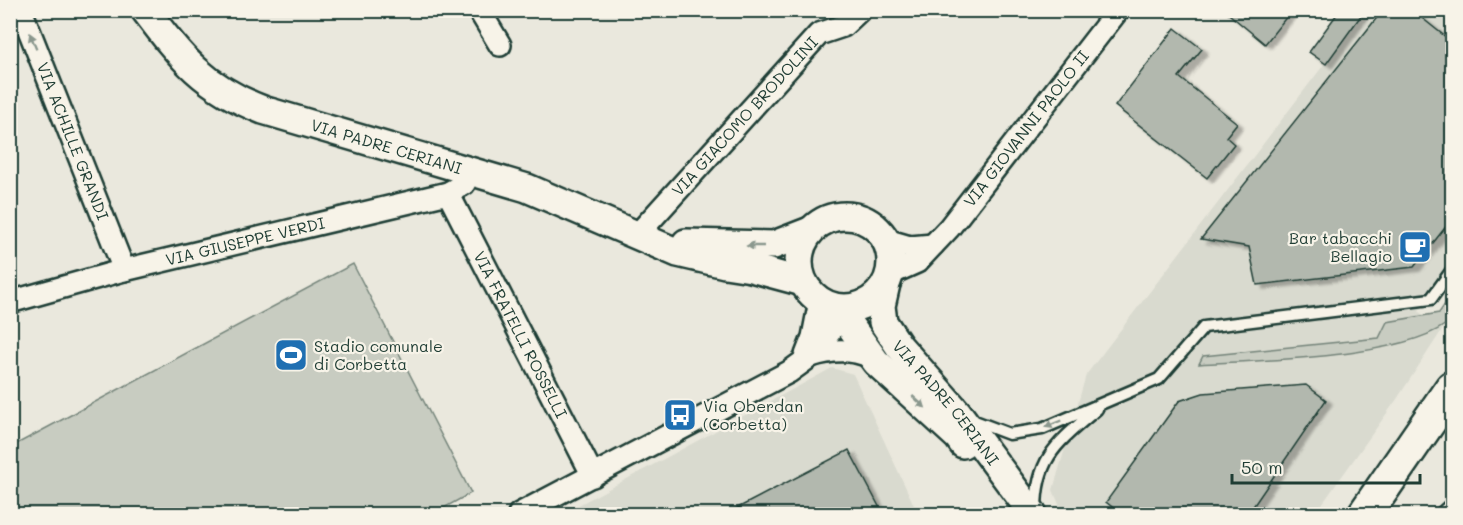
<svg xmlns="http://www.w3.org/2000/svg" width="1463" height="525" font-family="Mali,sans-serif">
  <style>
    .built { fill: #d9dacf }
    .green { fill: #c8ccc1; stroke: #74847a; stroke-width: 1.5 }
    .building { fill: #b2b8ae; stroke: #1f3d34; stroke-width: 1.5; filter: url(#shadow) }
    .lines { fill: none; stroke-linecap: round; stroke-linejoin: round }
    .service-casing { stroke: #1f3d34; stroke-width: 15 }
    .minor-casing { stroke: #1f3d34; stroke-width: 26 }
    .tertiary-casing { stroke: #1f3d34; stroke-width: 32 }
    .primary-casing { stroke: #1f3d34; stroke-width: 38 }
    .service { stroke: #f7f3e8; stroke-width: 10 }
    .minor { stroke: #f7f3e8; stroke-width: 21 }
    .tertiary { stroke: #f7f3e8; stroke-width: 27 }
    .primary { stroke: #f7f3e8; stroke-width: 33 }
    .oneway { fill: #8b988e }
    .labels { text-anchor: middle; stroke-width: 4.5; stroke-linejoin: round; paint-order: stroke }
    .street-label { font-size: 16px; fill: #1f3d34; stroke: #f7f3e8 }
    .poi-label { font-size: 16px; fill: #1f3d34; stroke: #f7f3e8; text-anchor: start }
  </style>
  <defs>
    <filter id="shadow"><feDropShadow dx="6" dy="4" stdDeviation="1.5" flood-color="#0004"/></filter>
  </defs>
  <rect width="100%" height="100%" fill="#eae8dd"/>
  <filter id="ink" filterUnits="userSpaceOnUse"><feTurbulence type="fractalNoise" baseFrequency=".0167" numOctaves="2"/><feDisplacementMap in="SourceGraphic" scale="12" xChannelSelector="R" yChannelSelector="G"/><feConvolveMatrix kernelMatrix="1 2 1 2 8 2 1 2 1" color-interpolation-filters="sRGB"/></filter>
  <g filter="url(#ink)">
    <!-- built -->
    <path class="built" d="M 1365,11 L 1452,11 L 1452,264 L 1419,312 L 1444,327 L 1397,399 L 1315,514 L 1063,514 L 1053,490 L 1086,375 Z
      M 832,368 L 853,374 L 918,514 L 562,514 Z"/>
    <!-- green -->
    <path class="green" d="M 353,264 L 471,493 L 433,514 L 11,514 L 11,447 Z
      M 1452,294 L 1452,319 C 1412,359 1258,360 1199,364 L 1203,356 L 1379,338 L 1387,322 L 1439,313 Z"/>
    <!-- building -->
    <path class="building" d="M 1224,10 L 1292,10 L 1265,44 Z
      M 1340,10 L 1365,10 L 1326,64 L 1309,52 Z
      M 1383,10 L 1412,10 L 1452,42 L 1452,219 L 1414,267 L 1257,285 L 1249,247 L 1201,239 Z
      M 1175,28 L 1202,49 L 1179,77 L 1237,123 L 1226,137 L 1234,144 L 1207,178 L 1115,106 Z
      M 1306,385 L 1326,400 L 1248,514 L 1121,514 L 1106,502 L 1179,401 L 1203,393 Z
      M 849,450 L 883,514 L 726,514 Z"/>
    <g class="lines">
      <!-- service casing -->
      <g class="service-casing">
        <path id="service" d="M 972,420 L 1009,434 L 1042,429 L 1159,379 L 1204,327 L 1431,299 L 1452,270
          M 1036,511 C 1036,456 1059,442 1097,409
          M 1440,514 L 1452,503"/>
      </g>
      <!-- minor casing -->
      <g class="minor-casing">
        <g id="minor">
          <path id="s1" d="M 21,10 L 124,270"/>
          <path d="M 479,10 L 500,45"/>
          <path id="s2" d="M 448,193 L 593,476"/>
          <path id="s3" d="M 638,234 L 819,34 L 843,26 L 860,10"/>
          <path d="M 886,240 L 910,247 L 933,245"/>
          <path id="s4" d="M 890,274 L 917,262 L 949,228 L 1118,10"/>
          <path id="s5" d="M 10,302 L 124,270 L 448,193 L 464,184 L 471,171"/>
          <path d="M 806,355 L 813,337 L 820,301"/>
          <path d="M 811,356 C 832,349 851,348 871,357"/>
          <path d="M 519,514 L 789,372 L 811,356 L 842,317 L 855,308"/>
        </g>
      </g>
      <!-- tertiary casing -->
      <g class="tertiary-casing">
        <g id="tertiary">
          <path id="s6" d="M 145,10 C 182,59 204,87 263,110 L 527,188 L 678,253 L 725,264 L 751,268 L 803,282"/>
          <circle cx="845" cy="262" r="46"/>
          <path d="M 686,243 L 774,245 L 810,231"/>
          <path id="s7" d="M 886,284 L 881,306 L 883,322 L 899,346 L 958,413 L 1033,514"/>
          <path d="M 832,307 L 846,320 L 876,362 L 958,437 L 963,444"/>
        </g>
      </g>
      <!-- primary casing -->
      <g class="primary-casing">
        <path id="primary" d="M 1365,514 L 1452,388"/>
      </g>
      <!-- service -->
      <use href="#service" class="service"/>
      <!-- minor -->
      <use href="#minor" class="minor"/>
      <!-- tertiary -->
      <use href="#tertiary" class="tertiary"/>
      <!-- primary -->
      <use href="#primary" class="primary"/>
    </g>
    <!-- one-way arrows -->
    <defs><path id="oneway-solid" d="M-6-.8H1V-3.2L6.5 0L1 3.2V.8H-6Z" transform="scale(1.5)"/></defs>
    <g class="oneway">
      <use href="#oneway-solid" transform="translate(33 41) rotate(-112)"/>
      <use href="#oneway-solid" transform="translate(755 246) rotate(-180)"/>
      <use href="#oneway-solid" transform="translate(919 402) rotate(42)"/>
      <use href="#oneway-solid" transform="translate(1053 424) rotate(157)"/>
    </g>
  </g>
  <!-- icons -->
  <defs>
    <g id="cafe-square" transform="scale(1.725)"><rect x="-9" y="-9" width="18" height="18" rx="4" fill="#1f6fb2" stroke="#f7f3e8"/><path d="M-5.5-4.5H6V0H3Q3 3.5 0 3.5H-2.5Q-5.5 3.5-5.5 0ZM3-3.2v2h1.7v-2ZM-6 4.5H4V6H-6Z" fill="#fff"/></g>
    <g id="stadium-square" transform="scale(1.725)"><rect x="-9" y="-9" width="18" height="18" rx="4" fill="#1f6fb2" stroke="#f7f3e8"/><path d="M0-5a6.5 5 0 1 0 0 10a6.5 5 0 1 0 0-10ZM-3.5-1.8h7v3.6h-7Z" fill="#fff"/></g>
    <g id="bus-square" transform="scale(1.725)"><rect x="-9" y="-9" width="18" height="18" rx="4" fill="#1f6fb2" stroke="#f7f3e8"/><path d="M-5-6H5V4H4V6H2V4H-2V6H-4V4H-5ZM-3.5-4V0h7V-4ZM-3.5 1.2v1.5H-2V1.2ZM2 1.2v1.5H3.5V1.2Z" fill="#fff"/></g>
  </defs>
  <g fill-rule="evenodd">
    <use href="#cafe-square" x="1415" y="247"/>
    <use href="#stadium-square" x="291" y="355"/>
    <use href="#bus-square" x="680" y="415"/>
  </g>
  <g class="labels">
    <!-- street labels -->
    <g class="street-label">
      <text dy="6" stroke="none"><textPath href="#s3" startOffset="159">VIA GIACOMO BRODOLINI</textPath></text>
      <text dy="6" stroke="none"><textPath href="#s4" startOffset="202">VIA GIOVANNI PAOLO II</textPath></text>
      <text dy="6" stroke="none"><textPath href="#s1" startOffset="141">VIA ACHILLE GRANDI</textPath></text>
      <text dy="6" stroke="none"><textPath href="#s6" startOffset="286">VIA PADRE CERIANI</textPath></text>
      <text dy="6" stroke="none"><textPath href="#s5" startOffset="243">VIA GIUSEPPE VERDI</textPath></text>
      <text dy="6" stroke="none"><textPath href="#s2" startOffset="159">VIA FRATELLI ROSSELLI</textPath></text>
      <text dy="6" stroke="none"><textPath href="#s7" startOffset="141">VIA PADRE CERIANI</textPath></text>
    </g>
    <!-- poi labels -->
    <g class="poi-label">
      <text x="1392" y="244" text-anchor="end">Bar tabacchi<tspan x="1392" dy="18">Bellagio</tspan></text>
      <text x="314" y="352">Stadio comunale<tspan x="314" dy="18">di Corbetta</tspan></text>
      <text x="703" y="412">Via Oberdan<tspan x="703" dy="18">(Corbetta)</tspan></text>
    </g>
  </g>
  <!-- margin -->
  <rect width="1463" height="525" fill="none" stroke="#f7f3e8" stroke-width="36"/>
  <rect x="18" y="18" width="1427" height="489" fill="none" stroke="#1f3d34" stroke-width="2" filter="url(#ink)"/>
  <!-- scale -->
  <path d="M1232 474v9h188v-9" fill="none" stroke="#1f3d34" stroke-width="3"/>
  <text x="1241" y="474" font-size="18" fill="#1f3d34" stroke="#f7f3e8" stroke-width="4.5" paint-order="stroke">50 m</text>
</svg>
